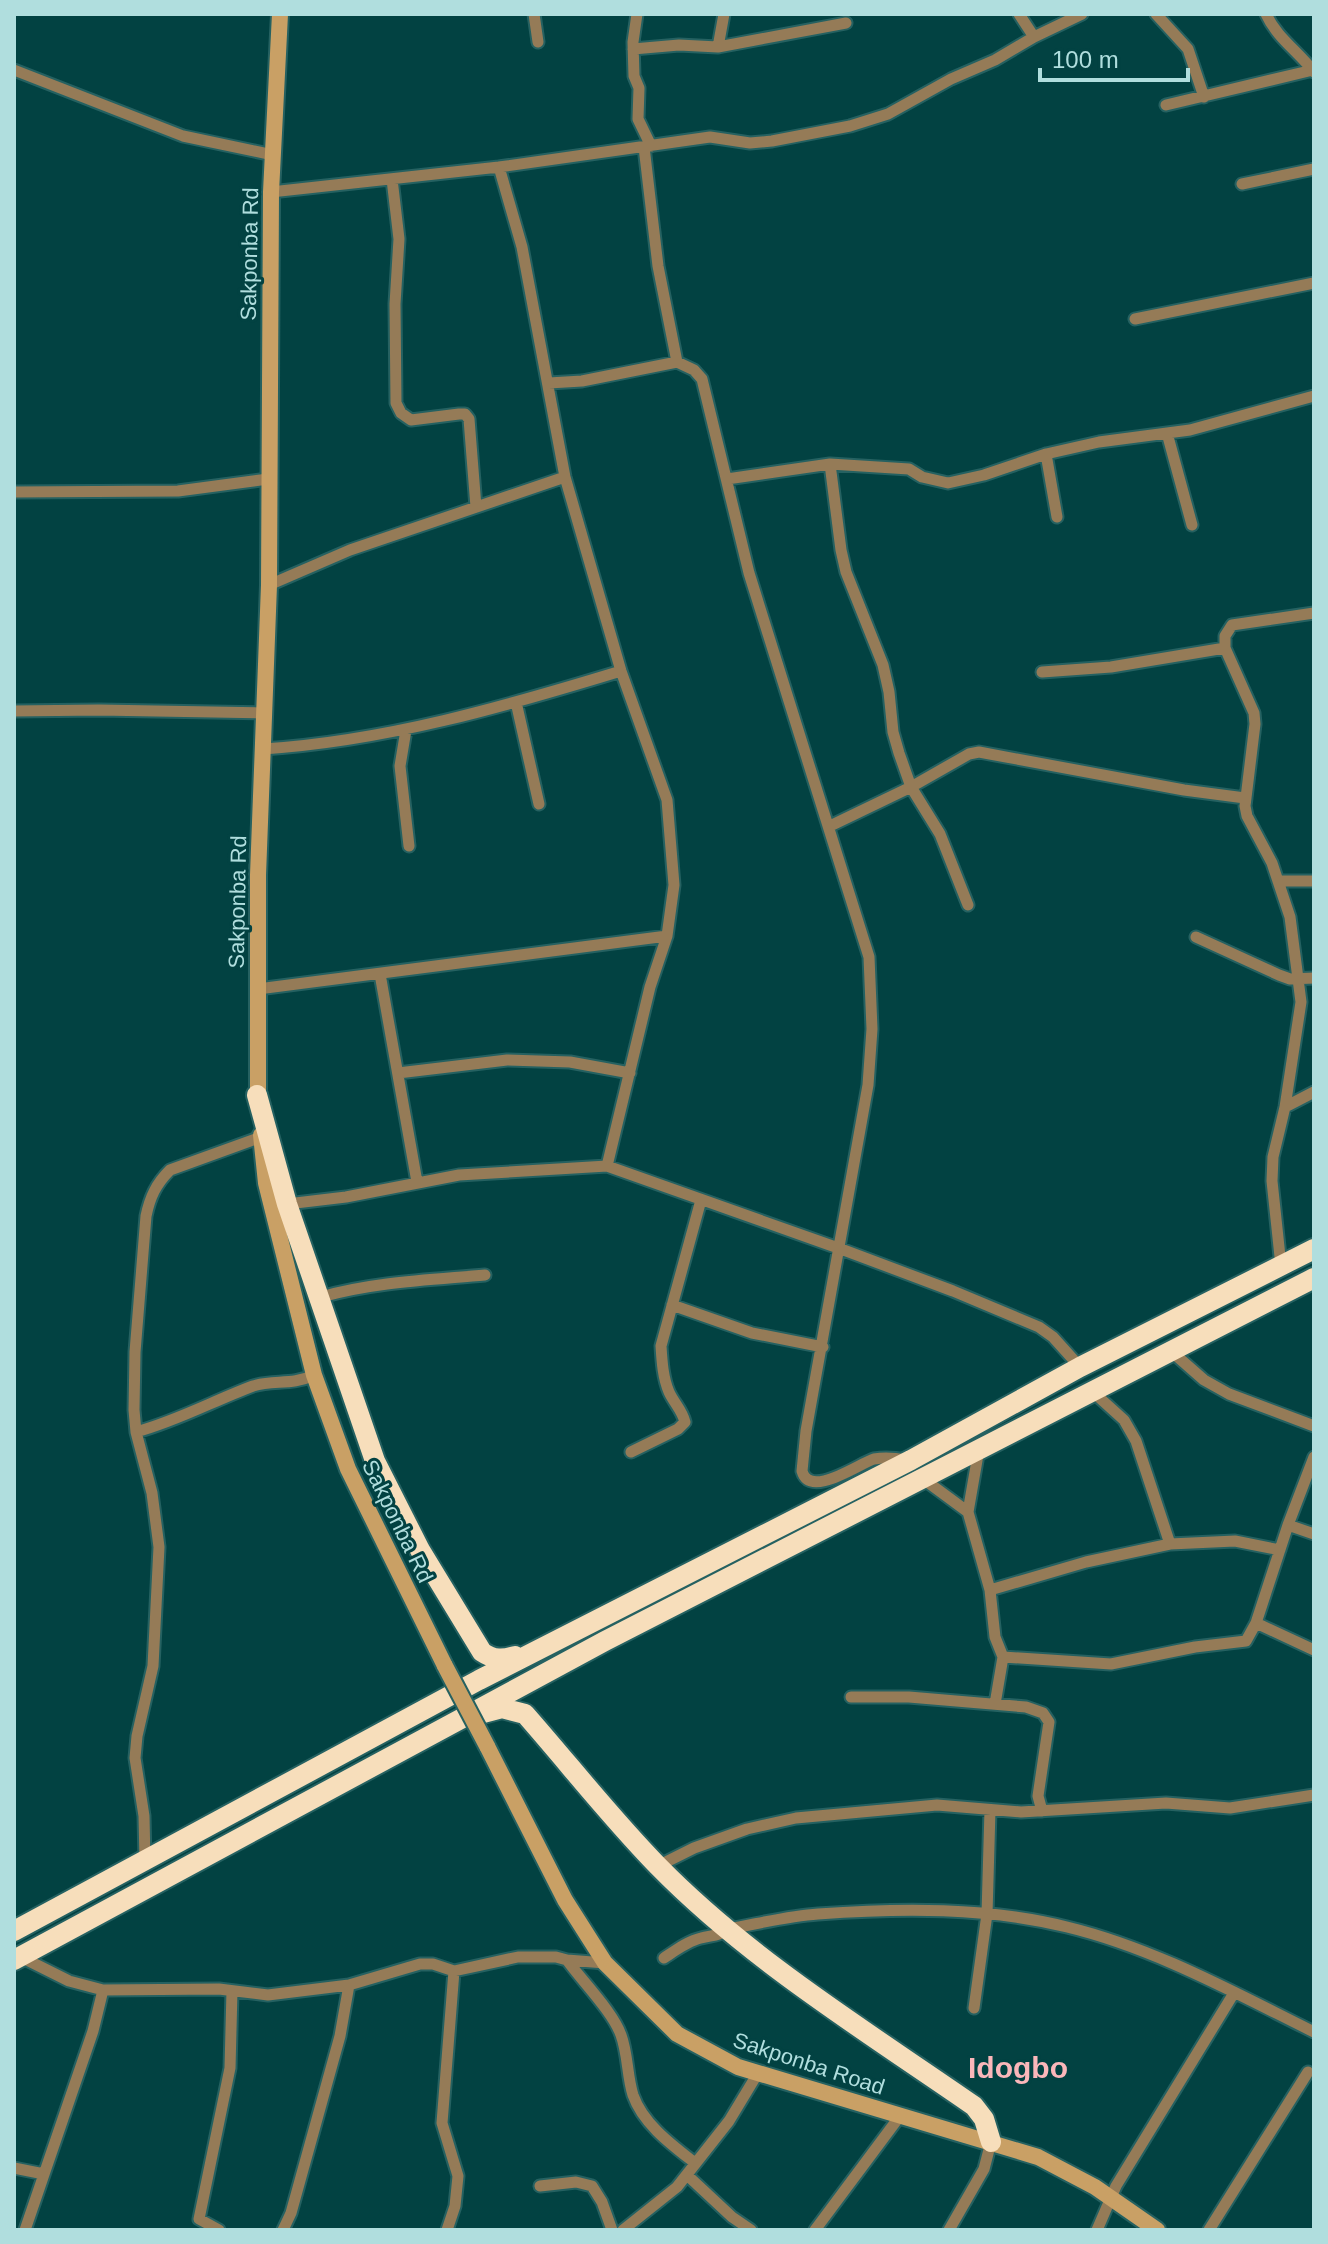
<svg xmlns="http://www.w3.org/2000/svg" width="1328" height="2244" font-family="Helvetica,sans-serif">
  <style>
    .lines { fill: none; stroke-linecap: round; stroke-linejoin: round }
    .street-casing { stroke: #256161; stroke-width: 15 }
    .secondary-casing { stroke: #256161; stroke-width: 20 }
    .highway-casing { stroke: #256161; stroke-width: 24 }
    .street { stroke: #957b57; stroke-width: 11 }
    .secondary { stroke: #c9a065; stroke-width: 16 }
    .highway { stroke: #f7debb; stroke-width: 20 }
    .secondary-bridge-casing { stroke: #256161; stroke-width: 20; stroke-linecap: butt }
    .secondary-bridge { stroke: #c9a065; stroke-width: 16 }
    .labels { text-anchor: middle; stroke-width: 6; stroke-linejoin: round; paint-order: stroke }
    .street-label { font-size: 22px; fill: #b0dede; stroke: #024242 }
    .district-label { font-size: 30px; font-weight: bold; fill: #fbb7ba; stroke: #024242 }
  </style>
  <rect width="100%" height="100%" fill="#024242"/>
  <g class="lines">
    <!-- street casing -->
    <g class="street-casing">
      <path id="street" d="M 534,14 L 538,42
        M 637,14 L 633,42 L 634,76 L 639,88 L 638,119 L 651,146
        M 1019,14 L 1034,37
        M 1156,14 L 1188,49 L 1204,97
        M 1266,14 C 1277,38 1298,51 1314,72
        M 718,47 L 724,14
        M 633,49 L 679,45 L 718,47 L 846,23
        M 14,70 L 183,136 L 273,155
        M 1166,105 L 1313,70
        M 644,147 L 658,266 L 677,362
        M 499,167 L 710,137 L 750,143 L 772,141 L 850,126 L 888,114 L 951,79 L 995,60 L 1034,37 L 1082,14
        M 392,179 L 399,239 L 395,304 L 396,403 L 401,413 L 411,420 L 459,414 L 465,414 L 469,419 L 476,507
        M 1242,184 L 1314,169
        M 271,192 L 499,167 L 522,247 L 565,477 L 621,671 L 667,800 L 674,885 L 667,936 L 650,987 L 607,1166
        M 1135,319 L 1314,283
        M 549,383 L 582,381 L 677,362 L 694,370 L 702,379 L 749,573 L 869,957 L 872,1029 L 868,1085 L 806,1431 L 802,1471 C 810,1499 858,1464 874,1459 C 886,1457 895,1458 906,1460
        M 1167,433 L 1192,525
        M 1046,454 L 1057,517
        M 830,464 L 841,550 L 846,572 L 883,665 L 889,692 L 893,732 L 899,753 L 911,787 L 940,834 L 968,905
        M 727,479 L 830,464 L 909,469 L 922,477 L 948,483 L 984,475 L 1046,454 L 1099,442 L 1190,430 L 1314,396
        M 14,492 L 178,491 L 268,479
        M 269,585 L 350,550 L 565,477
        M 1225,648 L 1225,636 L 1232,625 L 1314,613
        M 1042,672 L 1111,667 L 1225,648 L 1254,713 L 1255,724 L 1245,806 L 1247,816 L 1272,863 L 1290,917 L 1301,1002 L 1285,1107 L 1273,1157 L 1272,1181 L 1281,1266
        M 516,702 L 539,804
        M 14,711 L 99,710 L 265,713
        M 406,730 L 400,766 L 409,846
        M 263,749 C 386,741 503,707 621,671
        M 830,826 L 911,787 L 969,754 L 979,752 L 1184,790 L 1245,798
        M 1278,881 L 1314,881
        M 1196,937 L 1279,975 L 1290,979 L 1314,978
        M 380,974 L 417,1182
        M 258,989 L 667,936
        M 398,1073 L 507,1060 L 570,1062 L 630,1073
        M 1285,1107 L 1314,1092
        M 287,1204 L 346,1197 L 459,1175 L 607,1166 L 841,1249 L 953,1291 L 1039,1327 L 1053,1337 L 1080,1367
        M 321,1297 C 374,1282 429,1280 485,1275
        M 672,1305 L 752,1333 L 823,1347
        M 1171,1351 L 1204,1380 L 1229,1394 L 1314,1426
        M 1092,1391 L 1124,1420 L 1136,1441 L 1170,1544
        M 136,1432 C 177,1421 213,1401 253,1386 C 274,1379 291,1386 314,1375
        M 979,1449 L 968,1512 L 990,1590 L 995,1637 L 1003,1657 L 1111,1664 L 1195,1647 L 1246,1641 L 1256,1623 L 1288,1525 L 1314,1534
        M 631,1452 L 678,1429 L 685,1422 C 682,1410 674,1403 669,1392 C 663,1378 662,1362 661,1346 L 701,1200
        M 922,1478 L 968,1512
        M 1288,1525 L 1314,1457
        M 990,1590 L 1086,1562 L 1170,1544 L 1235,1541 L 1280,1550
        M 1256,1623 L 1314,1650
        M 851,1697 L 909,1697 L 1026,1707 L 1043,1713 L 1049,1722 L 1038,1796 L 1042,1811
        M 995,1704 L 1003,1657
        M 145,1861 L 144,1816 L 135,1758 L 137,1736 L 153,1666 L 159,1547 L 152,1493 L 136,1432 L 134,1410 L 135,1352 L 146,1216 C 150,1197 156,1184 170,1170 L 261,1137
        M 658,1866 L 694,1848 L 747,1829 L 796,1818 L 937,1805 L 1021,1812 L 1166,1803 L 1230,1808 L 1314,1795
        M 21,1957 L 69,1981 L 103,1990 L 219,1989 L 268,1995 L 349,1985 L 420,1964 L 433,1964 L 454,1971 L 518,1957 L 556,1957 L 567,1960 L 605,1963
        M 664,1958 C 676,1950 688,1941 701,1938 C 712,1935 719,1936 728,1929 C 757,1924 788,1916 818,1914 C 900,1908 987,1907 1067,1927 C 1154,1948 1235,1993 1314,2032
        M 567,1960 C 582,1981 613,2012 621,2035 C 628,2054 627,2076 633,2095 C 643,2124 672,2145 695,2163
        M 974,2008 L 987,1914 L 990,1810
        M 14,2168 L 44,2174
        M 687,2175 L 732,2217 L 751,2230
        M 540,2186 L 576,2182 L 592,2186 L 602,2202 L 612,2230
        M 25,2230 L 93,2031 L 103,1990
        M 219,2230 L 199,2219 L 230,2068 L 232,1991
        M 283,2230 L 291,2213 L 340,2036 L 349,1985
        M 447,2230 L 455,2206 L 458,2176 L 442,2123 L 454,1971
        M 623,2230 L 677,2187 L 729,2121 L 758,2073
        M 815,2230 L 900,2116
        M 949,2230 L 984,2169 L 991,2142
        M 1097,2230 L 1116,2186 L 1234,1993
        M 1209,2230 L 1308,2072"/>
    </g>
    <!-- secondary casing -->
    <g class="secondary-casing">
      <path id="secondary" d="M 258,1104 L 258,875 L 269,585 L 271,192 L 280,14
        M 261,1135 L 266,1183 L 314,1375 L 348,1469 L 445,1666
        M 487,1746 L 565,1900 L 605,1963 L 677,2034 L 738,2067 L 1038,2157 L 1095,2187 L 1157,2230"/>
    </g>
    <!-- highway casing -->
    <g class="highway-casing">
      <path id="highway" d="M 257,1095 L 287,1204 L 375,1461 L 420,1550 L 482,1652 C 494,1660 502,1660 515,1656
        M 483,1713 L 502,1708 L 525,1714 C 569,1764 611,1818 658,1866 C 750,1960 866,2031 974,2106 L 984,2119 L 991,2142
        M 14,1931 L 479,1680 L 911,1460 L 1080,1367 L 1314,1249
        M 14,1960 L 605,1641 L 1314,1278"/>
    </g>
    <!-- street -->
    <use href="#street" class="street"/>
    <!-- secondary -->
    <use href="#secondary" class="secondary"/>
    <!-- highway -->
    <use href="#highway" class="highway"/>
    <!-- secondary-bridge casing -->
    <g class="secondary-bridge-casing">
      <path id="secondary-bridge" d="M 445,1666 L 487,1746"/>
    </g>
    <!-- secondary-bridge -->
    <use href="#secondary-bridge" class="secondary-bridge"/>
  </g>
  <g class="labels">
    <!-- street labels -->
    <g class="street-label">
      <text transform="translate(249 254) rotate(-89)" y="8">Sakponba Rd</text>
      <text transform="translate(237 902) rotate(-89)" y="8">Sakponba Rd</text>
      <text transform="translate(398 1521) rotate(64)" y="8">Sakponba Rd</text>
      <text transform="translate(809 2063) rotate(18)" y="8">Sakponba Road</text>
    </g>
    <!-- district labels -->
    <g class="district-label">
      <text x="1018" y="2078">Idogbo</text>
    </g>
  </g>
  <!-- border -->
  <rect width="1328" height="2244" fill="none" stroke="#b0dede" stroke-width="32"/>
  <!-- scale -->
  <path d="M1040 68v12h148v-12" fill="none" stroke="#b0dede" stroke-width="4"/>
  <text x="1052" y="68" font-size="24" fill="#b0dede" stroke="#024242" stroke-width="6" paint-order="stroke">100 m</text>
</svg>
